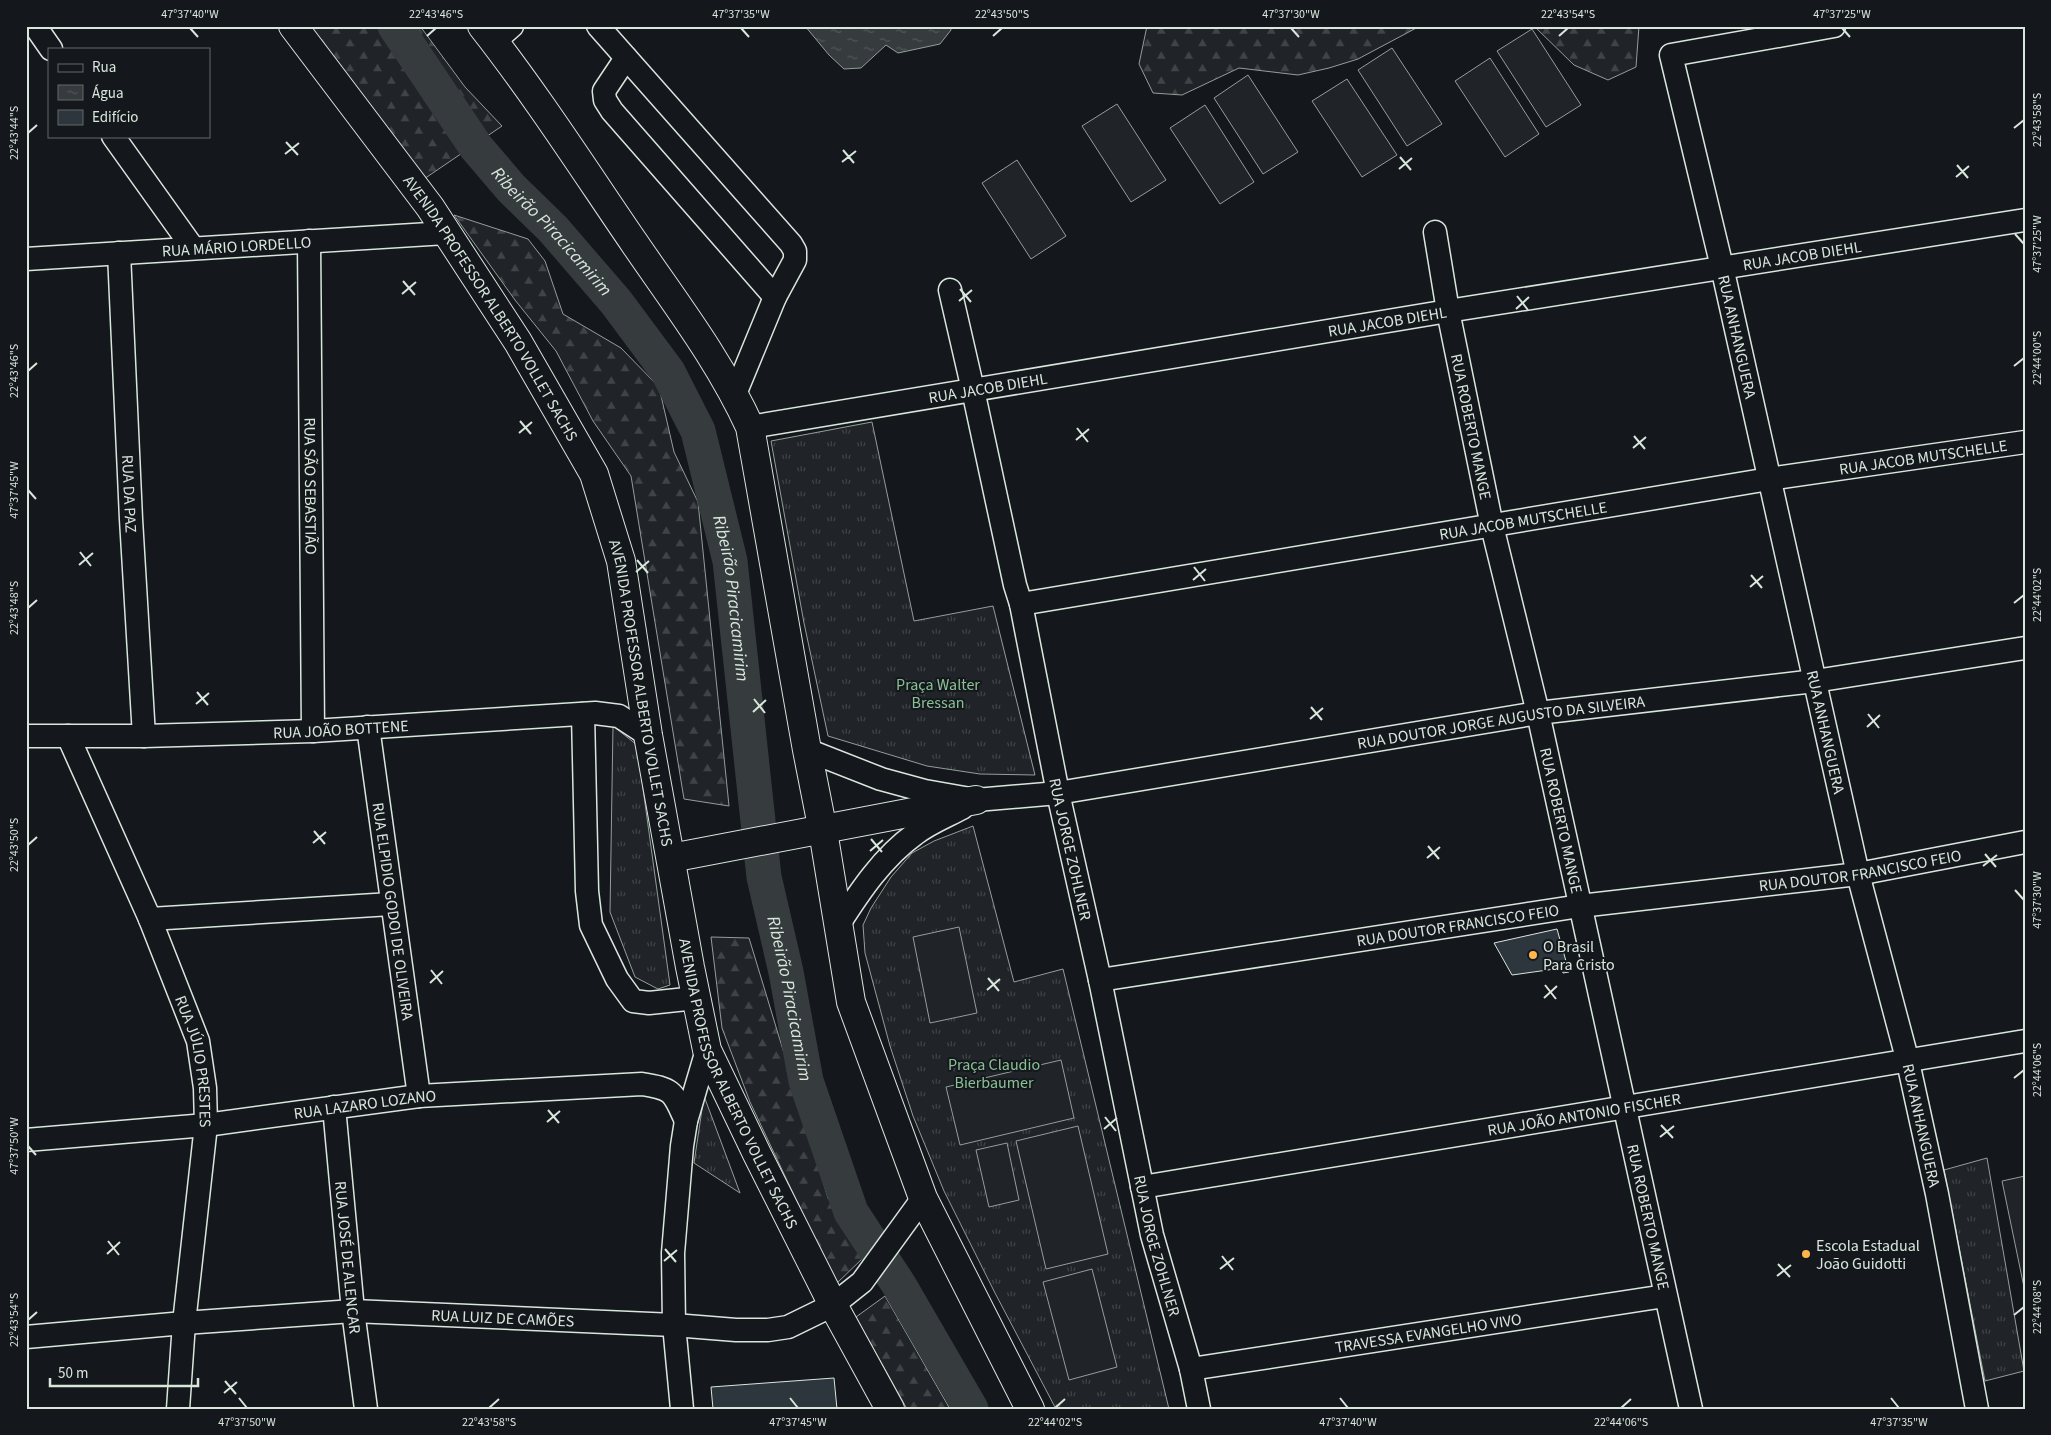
<svg xmlns="http://www.w3.org/2000/svg" width="2051" height="1435" font-family="'Source Sans 3',sans-serif">
  <style>
    .grass { fill: url(#grass-tufts); stroke: #939e99 }
    .forest { fill: url(#forest-firs); stroke: #939e99 }
    .pitch { fill: #202428; stroke: #939e99 }
    .water { fill: url(#water-ripples); stroke: #939e99 }
    .lines { fill: none; stroke-linecap: round; stroke-linejoin: round }
    .river { stroke: #363b3e; stroke-width: 35 }
    .building { fill: #2c363c; stroke: #d8e6dc }
    .minor-casing { stroke: #d8e6dc; stroke-width: 25 }
    .major-casing { stroke: #d8e6dc; stroke-width: 30 }
    .minor { stroke: #14181c; stroke-width: 22 }
    .major { stroke: #14181c; stroke-width: 28 }
    .ticks { fill: none; stroke: #d8e6dc; stroke-width: 2 }
    .poi-dot { fill: #ffb74d; stroke: #14181c; stroke-width: 2 }
    .labels { text-anchor: middle; stroke-width: 4; stroke-linejoin: round; paint-order: stroke }
    .street-label { font-size: 16px; fill: #d8e6dc; stroke: #14181c }
    .park-label { font-size: 16px; fill: #8ac095; stroke: #14181c }
    .poi-label { font-size: 16px; fill: #d8e6dc; stroke: #14181c; text-anchor: start }
    .water-label { font-size: 18px; font-style: italic; fill: #d8e6dc; stroke: #14181c }
    .neatline { fill: none; stroke: #d8e6dc; stroke-width: 2 }
    .ticks-label { font-size: 12px; text-anchor: middle; fill: #d8e6dc }
  </style>
  <defs>
    <pattern id="grass-tufts" width="24" height="20" patternUnits="userSpaceOnUse" patternTransform="scale(1.25)"><rect width="24" height="20" fill="#202428"/><path d="M3 7l-1-3M5 7V3M7 7l1-3M15 17l-1-3M17 17v-4M19 17l1-3" fill="none" stroke="#404447"/></pattern>
    <pattern id="forest-firs" width="22" height="20" patternUnits="userSpaceOnUse" patternTransform="scale(1.25)"><rect width="22" height="20" fill="#202428"/><path d="M5 1l3.5 6h-7zM16 11l3.5 6h-7z" fill="#404447"/></pattern>
    <pattern id="water-ripples" width="26" height="14" patternUnits="userSpaceOnUse" patternTransform="scale(1.25)"><rect width="26" height="14" fill="#363b3e"/><path d="M2 4q2-2 4 0t4 0M15 11q2-2 4 0t4 0" fill="none" stroke="#525759"/></pattern>
  </defs>
  <rect width="100%" height="100%" fill="#14181c"/>
  <!-- grass -->
  <path class="grass" d="M 872,422 L 914,621 L 993,606 L 1035,775 L 980,774 L 927,766 L 828,736 L 804,623 L 771,441 Z
    M 613,726 L 637,745 L 670,985 L 658,989 L 635,977 L 610,912 Z
    M 973,826 L 1014,982 L 1063,969 L 1169,1409 L 1056,1409 L 995,1293 L 944,1191 L 913,1116 L 890,1046 L 865,953 L 863,925 L 871,908 L 891,877 L 912,853 L 934,841 Z
    M 704,1096 L 740,1193 L 694,1163 Z
    M 1987,1158 L 2024,1371 L 1985,1381 L 1944,1170 Z"/>
  <!-- forest -->
  <path class="forest" d="M 302,26 L 420,26 L 465,87 L 502,126 L 421,181 Z
    M 1147,26 L 1420,26 L 1358,59 L 1329,68 L 1298,75 L 1239,68 L 1182,95 L 1153,93 L 1139,64 Z
    M 1534,26 L 1639,26 L 1636,67 L 1608,80 L 1574,65 Z
    M 454,215 L 528,239 L 545,261 L 563,314 L 621,348 L 659,387 L 674,452 L 698,502 L 729,806 L 684,799 L 631,476 L 593,421 L 556,351 L 515,300 Z
    M 711,937 L 749,938 L 828,1198 L 864,1257 L 836,1284 L 750,1102 L 722,1028 Z
    M 885,1296 L 950,1409 L 907,1409 L 856,1317 Z"/>
  <!-- pitch -->
  <path class="pitch" d="M 1532,29 L 1581,105 L 1546,127 L 1497,51 Z
    M 1392,48 L 1442,124 L 1407,146 L 1358,70 Z
    M 1490,58 L 1539,134 L 1505,157 L 1455,81 Z
    M 1248,75 L 1298,152 L 1263,174 L 1214,98 Z
    M 1347,79 L 1397,155 L 1362,177 L 1312,101 Z
    M 1117,104 L 1166,180 L 1131,202 L 1082,126 Z
    M 1205,105 L 1254,182 L 1220,204 L 1170,128 Z
    M 1017,160 L 1066,236 L 1031,259 L 982,183 Z
    M 959,927 L 977,1013 L 930,1023 L 913,937 Z
    M 1061,1060 L 1074,1118 L 960,1145 L 946,1087 Z
    M 1078,1126 L 1108,1254 L 1046,1269 L 1016,1141 Z
    M 1007,1143 L 1019,1200 L 989,1207 L 976,1150 Z
    M 2025,1176 L 2025,1292 L 2002,1181 Z
    M 1092,1269 L 1117,1367 L 1069,1380 L 1043,1282 Z"/>
  <!-- water -->
  <path class="water" d="M 805,26 L 950,26 L 951,30 L 940,44 L 898,53 L 886,45 L 861,68 L 844,69 L 829,55 Z"/>
  <g class="lines">
    <!-- river -->
    <path class="river" id="s1" d="M 395,26 L 476,147 L 511,188 L 553,229 L 616,302 L 668,372 L 698,431 L 730,561 L 764,877 L 786,972 L 806,1081 L 851,1212 L 899,1285 L 971,1409"/>
  </g>
  <!-- building -->
  <path class="building" d="M 1557,929 L 1569,972 L 1563,973 L 1562,968 L 1512,975 L 1494,943 Z
    M 834,1378 L 837,1409 L 713,1409 L 711,1387 Z"/>
  <g class="lines">
    <!-- minor casing -->
    <g class="minor-casing">
      <g id="minor">
        <path d="M 35,26 L 51,49"/>
        <path d="M 598,26 L 791,244 L 795,251 L 795,260 L 775,297 L 735,394"/>
        <path id="s2" d="M 1834,26 L 1671,55 L 1722,267 L 1858,874 L 1908,1062 L 1937,1194 L 1977,1409"/>
        <path d="M 494,42 L 512,26"/>
        <path d="M 626,58 L 604,91 L 605,100 L 612,111 L 775,297"/>
        <path d="M 113,136 L 193,248"/>
        <path id="s3" d="M 1435,232 L 1448,311 L 1492,526 L 1538,713 L 1691,1409"/>
        <path id="s4" d="M 309,241 L 313,731"/>
        <path id="s5" d="M 119,253 L 131,519 L 144,736"/>
        <path id="s6" d="M 26,259 L 446,233"/>
        <path id="s7" d="M 950,290 L 973,390 L 1015,585 L 1021,604 L 1058,793 L 1100,980 L 1152,1235 L 1191,1369 L 1199,1409"/>
        <path id="s8" d="M 750,427 L 1448,311 L 2025,220"/>
        <path id="s9" d="M 1021,604 L 1769,479 L 2025,442"/>
        <path d="M 583,714 L 587,891 L 591,925 L 617,979 L 633,1001 L 649,1003 L 696,998"/>
        <path id="s10" d="M 368,727 L 419,1096"/>
        <path id="s11" d="M 26,736 L 144,736 L 313,731 L 595,713 L 619,716 L 648,735"/>
        <path id="s12" d="M 68,736 L 150,919 L 198,1041 L 205,1088 L 206,1125 L 184,1323 L 178,1409"/>
        <path id="s13" d="M 807,750 L 881,779 L 925,791 L 976,800 L 1058,793 L 1538,713 L 1815,681 L 2025,648"/>
        <path d="M 150,919 L 391,904"/>
        <path d="M 839,924 C 860,891 883,857 915,834 C 929,823 947,816 962,808"/>
        <path id="s14" d="M 1100,980 L 1580,906 L 1858,874 L 2025,842"/>
        <path id="s15" d="M 334,1107 L 353,1311 L 366,1409"/>
        <path id="s16" d="M 26,1140 L 206,1125 L 419,1096 L 642,1084 C 674,1089 673,1092 686,1121"/>
        <path id="s17" d="M 1142,1187 L 2025,1041"/>
        <path id="s18" d="M 26,1337 L 184,1323 L 353,1311 L 674,1325 L 736,1330 L 768,1330 L 788,1327 L 833,1305 L 862,1282 L 923,1198"/>
        <path id="s19" d="M 1191,1369 L 1665,1296"/>
        <path d="M 682,1409 L 674,1325 L 673,1253 L 682,1146 L 686,1121 L 707,1050"/>
      </g>
    </g>
    <!-- major casing -->
    <g class="major-casing">
      <g id="major">
        <path id="s20" d="M 293,26 L 430,207 L 518,342 L 594,474 L 621,561 L 648,735 L 690,967 L 707,1050 L 757,1154 L 833,1305 L 890,1409"/>
        <path d="M 482,26 C 537,96 585,171 635,244 C 676,304 720,361 750,427 L 807,750 L 823,831 L 851,1002 L 923,1198 L 1030,1409"/>
        <path d="M 671,858 C 773,838 875,820 976,800"/>
      </g>
    </g>
    <!-- minor -->
    <use href="#minor" class="minor"/>
    <!-- major -->
    <use href="#major" class="major"/>
  </g>
  <!-- ticks -->
  <path class="ticks" d="M 190,28 L 198,37M 741,28 L 749,37M 1291,28 L 1299,37M 1842,28 L 1850,37M 427,36 L 436,28M 993,36 L 1002,28M 1559,36 L 1568,28M 2014,128 L 2024,120M 28,133 L 37,125M 286,142 L 298,155M 843,150 L 854,163M 285,154 L 299,143M 1400,157 L 1411,170M 842,162 L 856,151M 1957,165 L 1968,178M 1399,169 L 1412,158M 1956,177 L 1969,166M 2015,234 L 2024,244M 403,281 L 415,295M 960,289 L 971,302M 402,294 L 416,282M 1517,296 L 1528,310M 959,301 L 972,290M 1516,309 L 1529,297M 2014,366 L 2024,358M 28,371 L 37,363M 520,421 L 531,434M 1077,428 L 1088,442M 519,433 L 532,422M 1634,436 L 1645,449M 1076,440 L 1089,429M 1633,448 L 1646,437M 28,490 L 36,499M 80,552 L 91,566M 637,560 L 648,573M 79,565 L 93,553M 1194,567 L 1205,581M 636,572 L 649,561M 1751,575 L 1762,588M 1193,580 L 1206,569M 1750,587 L 1763,576M 2014,603 L 2024,595M 28,608 L 37,600M 197,692 L 208,705M 754,699 L 765,713M 196,704 L 209,693M 1311,707 L 1322,720M 753,712 L 766,700M 1868,714 L 1879,728M 1310,719 L 1323,708M 1867,727 L 1880,715M 314,831 L 325,844M 871,839 L 882,852M 313,843 L 326,832M 28,845 L 37,837M 1428,846 L 1439,859M 870,851 L 883,840M 1985,854 L 1996,867M 1427,858 L 1440,847M 1983,866 L 1997,855M 2015,890 L 2024,900M 431,970 L 442,984M 988,978 L 999,991M 430,983 L 443,971M 1545,985 L 1556,999M 987,990 L 1000,979M 1544,998 L 1557,986M 2014,1078 L 2024,1070M 548,1110 L 559,1123M 1105,1117 L 1116,1131M 547,1122 L 560,1111M 1661,1125 L 1673,1138M 1104,1129 L 1117,1118M 1660,1137 L 1674,1126M 28,1146 L 36,1155M 108,1241 L 119,1255M 665,1249 L 676,1262M 107,1254 L 120,1242M 1222,1256 L 1233,1270M 664,1261 L 677,1250M 1778,1264 L 1790,1277M 1220,1269 L 1234,1258M 1777,1276 L 1791,1265M 2014,1315 L 2024,1307M 28,1320 L 37,1312M 225,1381 L 236,1394M 224,1393 L 237,1382M 239,1398 L 247,1408M 790,1398 L 798,1408M 1340,1398 L 1348,1408M 1891,1398 L 1899,1408M 489,1408 L 499,1399M 1055,1408 L 1065,1399M 1621,1408 L 1631,1399"/>
  <!-- markers -->
  <g class="poi-dot">
    <circle cx="1533" cy="955" r="5"/>
    <circle cx="1806" cy="1254" r="5"/>
  </g>
  <g class="labels">
    <!-- street labels -->
    <g class="street-label">
      <text dy="6" stroke="none"><textPath href="#s6" startOffset="211">RUA MÁRIO LORDELLO</textPath></text>
      <text dy="6" stroke="none"><textPath href="#s8" startOffset="1066">RUA JACOB DIEHL</textPath></text>
      <text dy="6" stroke="none"><textPath href="#s20" startOffset="345">AVENIDA PROFESSOR ALBERTO VOLLET SACHS</textPath></text>
      <text dy="6" stroke="none"><textPath href="#s8" startOffset="646">RUA JACOB DIEHL</textPath></text>
      <text dy="6" stroke="none"><textPath href="#s2" startOffset="455">RUA ANHANGUERA</textPath></text>
      <text dy="6" stroke="none"><textPath href="#s8" startOffset="241">RUA JACOB DIEHL</textPath></text>
      <text dy="6" stroke="none"><textPath href="#s3" startOffset="198">RUA ROBERTO MANGE</textPath></text>
      <text dy="6" stroke="none"><textPath href="#s9" startOffset="914">RUA JACOB MUTSCHELLE</textPath></text>
      <text dy="6" stroke="none"><textPath href="#s4" startOffset="245">RUA SÃO SEBASTIÃO</textPath></text>
      <text dy="6" stroke="none"><textPath href="#s5" startOffset="241">RUA DA PAZ</textPath></text>
      <text dy="6" stroke="none"><textPath href="#s9" startOffset="509">RUA JACOB MUTSCHELLE</textPath></text>
      <text dy="6" stroke="none"><textPath href="#s20" startOffset="765">AVENIDA PROFESSOR ALBERTO VOLLET SACHS</textPath></text>
      <text dy="6" stroke="none"><textPath href="#s13" startOffset="708">RUA DOUTOR JORGE AUGUSTO DA SILVEIRA</textPath></text>
      <text dy="6" stroke="none"><textPath href="#s11" startOffset="315">RUA JOÃO BOTTENE</textPath></text>
      <text dy="6" stroke="none"><textPath href="#s2" startOffset="860">RUA ANHANGUERA</textPath></text>
      <text dy="6" stroke="none"><textPath href="#s3" startOffset="602">RUA ROBERTO MANGE</textPath></text>
      <text dy="6" stroke="none"><textPath href="#s7" startOffset="572">RUA JORGE ZOHLNER</textPath></text>
      <text dy="6" stroke="none"><textPath href="#s14" startOffset="768">RUA DOUTOR FRANCISCO FEIO</textPath></text>
      <text dy="6" stroke="none"><textPath href="#s10" startOffset="186">RUA ELPIDIO GODOI DE OLIVEIRA</textPath></text>
      <text dy="6" stroke="none"><textPath href="#s14" startOffset="362">RUA DOUTOR FRANCISCO FEIO</textPath></text>
      <text dy="6" stroke="none"><textPath href="#s12" startOffset="351">RUA JÚLIO PRESTES</textPath></text>
      <text dy="6" stroke="none"><textPath href="#s20" startOffset="1170">AVENIDA PROFESSOR ALBERTO VOLLET SACHS</textPath></text>
      <text dy="6" stroke="none"><textPath href="#s16" startOffset="341">RUA LAZARO LOZANO</textPath></text>
      <text dy="6" stroke="none"><textPath href="#s17" startOffset="448">RUA JOÃO ANTONIO FISCHER</textPath></text>
      <text dy="6" stroke="none"><textPath href="#s2" startOffset="1265">RUA ANHANGUERA</textPath></text>
      <text dy="6" stroke="none"><textPath href="#s3" startOffset="1008">RUA ROBERTO MANGE</textPath></text>
      <text dy="6" stroke="none"><textPath href="#s7" startOffset="978">RUA JORGE ZOHLNER</textPath></text>
      <text dy="6" stroke="none"><textPath href="#s15" startOffset="151">RUA JOSÉ DE ALENCAR</textPath></text>
      <text dy="6" stroke="none"><textPath href="#s18" startOffset="478">RUA LUIZ DE CAMÕES</textPath></text>
      <text dy="6" stroke="none"><textPath href="#s19" startOffset="240">TRAVESSA EVANGELHO VIVO</textPath></text>
    </g>
    <!-- park labels -->
    <g class="park-label">
      <text x="938" y="690">Praça Walter<tspan x="938" dy="18">Bressan</tspan></text>
      <text x="994" y="1070">Praça Claudio<tspan x="994" dy="18">Bierbaumer</tspan></text>
    </g>
    <!-- poi labels -->
    <g class="poi-label">
      <text x="1543" y="952">O Brasil<tspan x="1543" dy="18">Para Cristo</tspan></text>
      <text x="1816" y="1251">Escola Estadual<tspan x="1816" dy="18">João Guidotti</tspan></text>
    </g>
    <!-- water labels -->
    <g class="water-label">
      <text dy="6" stroke="none"><textPath href="#s1" startOffset="259">Ribeirão Piracicamirim</textPath></text>
      <text dy="6" stroke="none"><textPath href="#s1" startOffset="679">Ribeirão Piracicamirim</textPath></text>
      <text dy="6" stroke="none"><textPath href="#s1" startOffset="1084">Ribeirão Piracicamirim</textPath></text>
    </g>
  </g>
  <!-- border -->
  <rect width="2051" height="1435" fill="none" stroke="#14181c" stroke-width="55"/>
  <!-- legend -->
  <rect x="48" y="48" width="162" height="90" fill="#14181c" stroke="#626a69"/>
  <rect x="58" y="64" width="25" height="8" fill="#14181c" stroke="#626a69"/>
  <text x="92" y="72" font-size="15" fill="#d8e6dc">Rua</text>
  <rect x="58" y="85" width="25" height="15" fill="url(#water-ripples)" stroke="#626a69"/>
  <text x="92" y="98" font-size="15" fill="#d8e6dc">Água</text>
  <rect x="58" y="110" width="25" height="15" fill="#2c363c" stroke="#626a69"/>
  <text x="92" y="122" font-size="15" fill="#d8e6dc">Edifício</text>
  <!-- scale -->
  <path d="M50 1378v8h148v-8" fill="none" stroke="#d8e6dc" stroke-width="2.5"/>
  <text x="58" y="1378" font-size="15" fill="#d8e6dc" stroke="#14181c" stroke-width="4" paint-order="stroke">50 m</text>
  <rect x="28" y="28" width="1996" height="1380" class="neatline"/>
  <g class="ticks-label">
    <text x="190" y="18">47°37'40"W</text>
    <text x="436" y="18">22°43'46"S</text>
    <text x="741" y="18">47°37'35"W</text>
    <text x="1002" y="18">22°43'50"S</text>
    <text x="1291" y="18">47°37'30"W</text>
    <text x="1568" y="18">22°43'54"S</text>
    <text x="1842" y="18">47°37'25"W</text>
    <text transform="translate(2037 120) rotate(-90)" y="4">22°43'58"S</text>
    <text transform="translate(14 133) rotate(-90)" y="4">22°43'44"S</text>
    <text transform="translate(2037 244) rotate(-90)" y="4">47°37'25"W</text>
    <text transform="translate(2037 358) rotate(-90)" y="4">22°44'00"S</text>
    <text transform="translate(14 371) rotate(-90)" y="4">22°43'46"S</text>
    <text transform="translate(14 490) rotate(-90)" y="4">47°37'45"W</text>
    <text transform="translate(2037 595) rotate(-90)" y="4">22°44'02"S</text>
    <text transform="translate(14 608) rotate(-90)" y="4">22°43'48"S</text>
    <text transform="translate(14 845) rotate(-90)" y="4">22°43'50"S</text>
    <text transform="translate(2037 900) rotate(-90)" y="4">47°37'30"W</text>
    <text transform="translate(2037 1070) rotate(-90)" y="4">22°44'06"S</text>
    <text transform="translate(14 1146) rotate(-90)" y="4">47°37'50"W</text>
    <text transform="translate(2037 1307) rotate(-90)" y="4">22°44'08"S</text>
    <text transform="translate(14 1320) rotate(-90)" y="4">22°43'54"S</text>
    <text x="247" y="1426">47°37'50"W</text>
    <text x="489" y="1426">22°43'58"S</text>
    <text x="798" y="1426">47°37'45"W</text>
    <text x="1055" y="1426">22°44'02"S</text>
    <text x="1348" y="1426">47°37'40"W</text>
    <text x="1621" y="1426">22°44'06"S</text>
    <text x="1899" y="1426">47°37'35"W</text>
  </g>
</svg>
